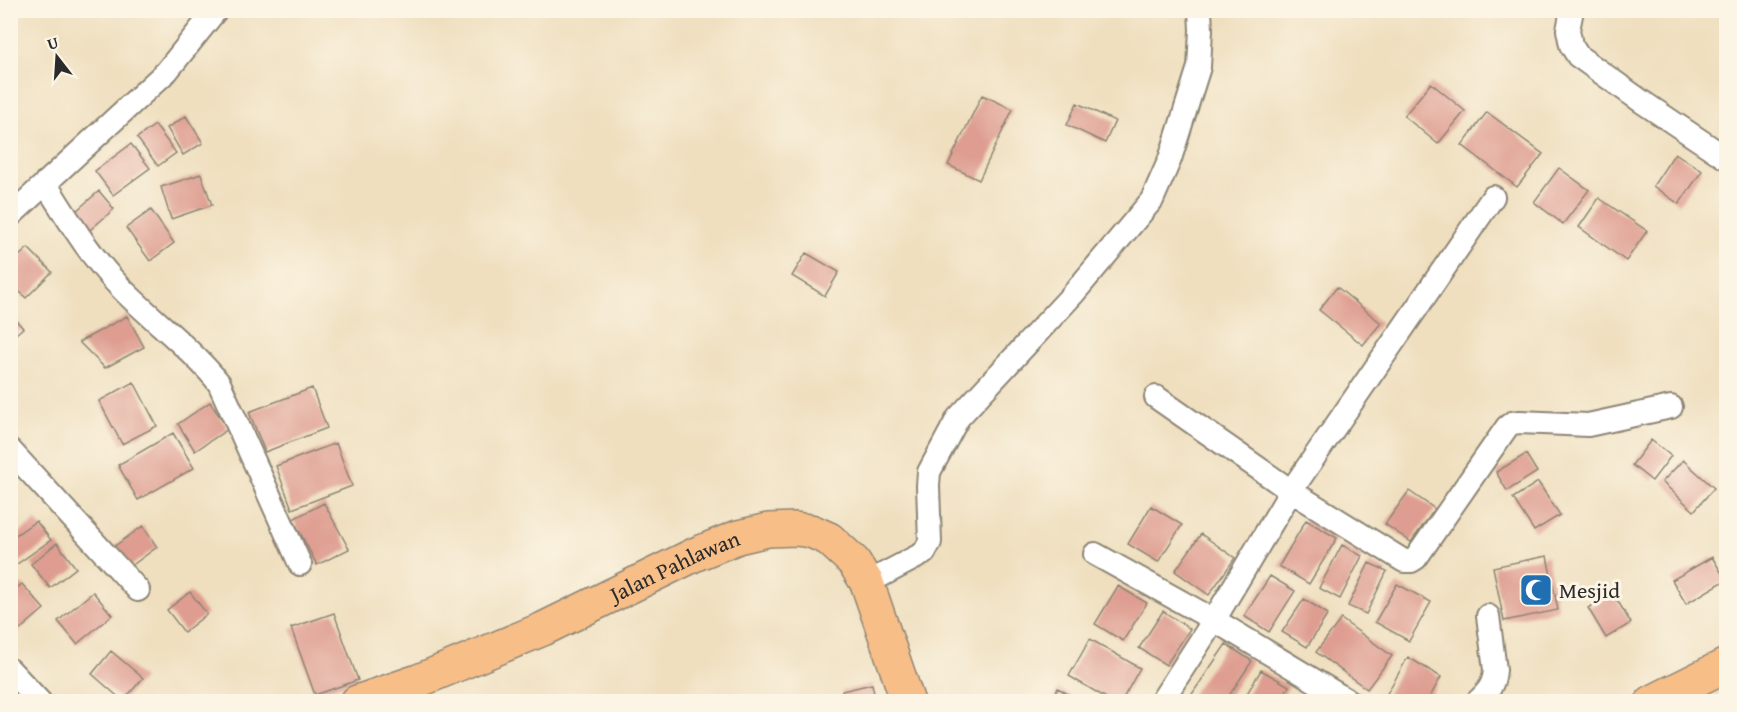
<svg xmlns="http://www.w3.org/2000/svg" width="1737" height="712" font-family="'Gentium Book Plus',serif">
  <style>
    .building { fill: #de9d90 }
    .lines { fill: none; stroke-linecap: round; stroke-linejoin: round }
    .street-casing { stroke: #8d8575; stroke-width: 26 }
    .highway-casing { stroke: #8d8575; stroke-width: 36 }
    .street { stroke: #fff; stroke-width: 22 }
    .highway { stroke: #f7be88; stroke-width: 33 }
    .labels { text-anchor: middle; stroke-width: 6; stroke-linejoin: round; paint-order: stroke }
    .street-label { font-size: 22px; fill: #2b2b2b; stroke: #fcf5e5 }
    .poi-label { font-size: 22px; fill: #2b2b2b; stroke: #fcf5e5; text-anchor: start }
  </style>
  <rect width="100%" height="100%" fill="#fcf5e5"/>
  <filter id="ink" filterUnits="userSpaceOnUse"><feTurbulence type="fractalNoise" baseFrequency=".0167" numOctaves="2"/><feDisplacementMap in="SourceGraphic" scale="12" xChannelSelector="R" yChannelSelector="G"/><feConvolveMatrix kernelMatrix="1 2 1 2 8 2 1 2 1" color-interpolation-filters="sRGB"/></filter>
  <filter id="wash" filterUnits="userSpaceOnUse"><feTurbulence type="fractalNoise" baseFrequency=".008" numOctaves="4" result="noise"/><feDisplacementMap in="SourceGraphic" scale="24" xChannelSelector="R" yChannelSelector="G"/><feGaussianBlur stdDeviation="1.35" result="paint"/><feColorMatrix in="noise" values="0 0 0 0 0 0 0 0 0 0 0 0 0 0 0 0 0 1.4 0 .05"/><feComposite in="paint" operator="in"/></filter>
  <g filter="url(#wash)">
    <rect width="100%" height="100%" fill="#efdfbf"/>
    <g id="blocks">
      <!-- building -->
      <path class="building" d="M 1431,83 L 1465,111 L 1438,144 L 1404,116 Z
        M 982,95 L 1013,109 L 979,180 L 948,165 Z
        M 1077,103 L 1115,121 L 1105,143 L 1067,125 Z
        M 1487,112 L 1543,154 L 1517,187 L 1462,145 Z
        M 186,116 L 203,143 L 183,155 L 167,128 Z
        M 155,125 L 176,153 L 158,166 L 137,138 Z
        M 131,144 L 150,168 L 113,195 L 95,171 Z
        M 1675,153 L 1702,171 L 1679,204 L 1653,186 Z
        M 1559,168 L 1589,190 L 1563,224 L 1534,202 Z
        M 201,174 L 212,205 L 171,219 L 161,187 Z
        M 99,191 L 114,209 L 90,230 L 75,212 Z
        M 1599,198 L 1647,231 L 1626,261 L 1579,227 Z
        M 151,210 L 174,243 L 150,261 L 126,228 Z
        M 28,248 L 52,272 L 26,298 L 10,282 L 10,264 Z
        M 806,253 L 839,272 L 825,296 L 792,276 Z
        M 1337,287 L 1381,323 L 1363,345 L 1319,310 Z
        M 10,314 L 23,328 L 10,339 Z
        M 127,316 L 144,347 L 105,368 L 79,342 Z
        M 134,382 L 157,426 L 122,444 L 99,401 Z
        M 312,388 L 327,428 L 265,452 L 249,412 Z
        M 210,402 L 228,429 L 195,451 L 178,424 Z
        M 173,433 L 194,468 L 138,500 L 118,465 Z
        M 1651,440 L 1671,456 L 1652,481 L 1632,465 Z
        M 336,443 L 352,486 L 292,509 L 276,466 Z
        M 1526,454 L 1537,472 L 1507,491 L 1496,472 Z
        M 1683,460 L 1714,488 L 1694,511 L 1662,482 Z
        M 1538,482 L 1560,515 L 1534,531 L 1513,498 Z
        M 1409,491 L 1435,509 L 1411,542 L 1385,524 Z
        M 324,503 L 349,549 L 317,565 L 293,519 Z
        M 1151,506 L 1182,525 L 1158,562 L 1128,544 Z
        M 1306,520 L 1337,538 L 1309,584 L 1279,566 Z
        M 36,521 L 51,540 L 17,564 L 10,556 L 10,539 Z
        M 143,526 L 157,547 L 127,569 L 112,548 Z
        M 1201,534 L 1235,558 L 1209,595 L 1175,571 Z
        M 57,543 L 76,568 L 50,588 L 31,564 Z
        M 1342,545 L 1362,556 L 1340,599 L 1319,588 Z
        M 1547,556 L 1558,610 L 1504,621 L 1493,567 Z
        M 1712,557 L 1726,580 L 1686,604 L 1672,580 Z
        M 1369,563 L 1387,571 L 1366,614 L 1348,606 Z
        M 1270,576 L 1295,591 L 1269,632 L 1244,616 Z
        M 22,584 L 44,609 L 10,638 L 10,593 Z
        M 1397,584 L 1431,602 L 1409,641 L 1375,622 Z
        M 1118,586 L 1147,603 L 1123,641 L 1095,624 Z
        M 93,592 L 112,615 L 77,644 L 58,621 Z
        M 190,592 L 207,614 L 184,632 L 167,610 Z
        M 1613,593 L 1631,623 L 1606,638 L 1588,608 Z
        M 1304,599 L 1328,614 L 1307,647 L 1282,632 Z
        M 1163,611 L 1190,629 L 1166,665 L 1139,648 Z
        M 334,613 L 358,680 L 315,695 L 291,628 Z
        M 1341,619 L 1392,656 L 1367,689 L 1316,652 Z
        M 1090,639 L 1140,668 L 1121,702 L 1113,702 L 1069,676 Z
        M 1226,644 L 1252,661 L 1225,702 L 1197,702 L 1190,697 Z
        M 111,651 L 143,678 L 123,701 L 92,674 Z
        M 1408,657 L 1441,677 L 1427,702 L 1393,702 L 1385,697 Z
        M 1261,670 L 1289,686 L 1280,702 L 1242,702 Z
        M 872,684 L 876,702 L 844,702 L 842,691 Z
        M 1058,688 L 1081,702 L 1051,702 Z"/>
    </g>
  </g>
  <g filter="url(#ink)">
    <use href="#blocks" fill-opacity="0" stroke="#8d8575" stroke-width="1.5"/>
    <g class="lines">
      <!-- street casing -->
      <g class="street-casing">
        <path id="street" d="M 1572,10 L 1568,30 L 1571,45 L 1578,56 L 1641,101 L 1726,158
          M 45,183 C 68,219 90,256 120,287 C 152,320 190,347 219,383 L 300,564
          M 10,216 L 167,71 L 216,10
          M 1156,397 L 1291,491 L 1404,561 L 1411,561 L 1416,558 L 1507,427 L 1512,423 L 1520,422 L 1588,425 L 1671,407
          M 10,450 L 138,590
          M 1095,554 L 1214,620 L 1350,702
          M 867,583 L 924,553 L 930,542 L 928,486 L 929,472 L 958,418 L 1074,293 L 1152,200 L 1170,159 L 1199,67 L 1201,30 L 1200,10
          M 10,670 L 40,702
          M 1161,702 L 1214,620 L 1291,491 L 1493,197
          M 1477,702 C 1488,692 1494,685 1495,670 L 1488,616"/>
      </g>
      <!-- highway casing -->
      <g class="highway-casing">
        <g id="highway">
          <path id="s1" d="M 357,702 L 418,681 L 543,629 L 696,554 L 738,537 L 768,530 L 795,529 L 811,531 L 829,539 L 854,562 L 867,583 L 908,702"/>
          <path d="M 1652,702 L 1726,665"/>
        </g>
      </g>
      <!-- street -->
      <use href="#street" class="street"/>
      <!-- highway -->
      <use href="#highway" class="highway"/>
    </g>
  </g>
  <!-- icons -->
  <defs>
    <g id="mosque-square" transform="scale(1.725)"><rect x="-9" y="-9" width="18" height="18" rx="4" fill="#1f6fb2" stroke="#fcf5e5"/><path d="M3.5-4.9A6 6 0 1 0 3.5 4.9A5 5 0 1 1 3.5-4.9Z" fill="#fff"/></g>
  </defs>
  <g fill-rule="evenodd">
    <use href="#mosque-square" x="1536" y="590"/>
  </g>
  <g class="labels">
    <!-- street labels -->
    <g class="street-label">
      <text dy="8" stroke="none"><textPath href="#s1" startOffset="346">Jalan Pahlawan</textPath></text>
    </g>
    <!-- poi labels -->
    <g class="poi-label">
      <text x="1559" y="598">Mesjid</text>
    </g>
  </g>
  <!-- margin -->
  <rect width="1737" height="712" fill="none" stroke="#fcf5e5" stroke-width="36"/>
  <!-- north arrow -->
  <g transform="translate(57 57) rotate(343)" stroke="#fcf5e5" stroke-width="4.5" paint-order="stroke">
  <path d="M0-4.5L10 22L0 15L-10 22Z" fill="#2b2b2b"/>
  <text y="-9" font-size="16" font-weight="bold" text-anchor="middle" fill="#2b2b2b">U</text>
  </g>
</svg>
